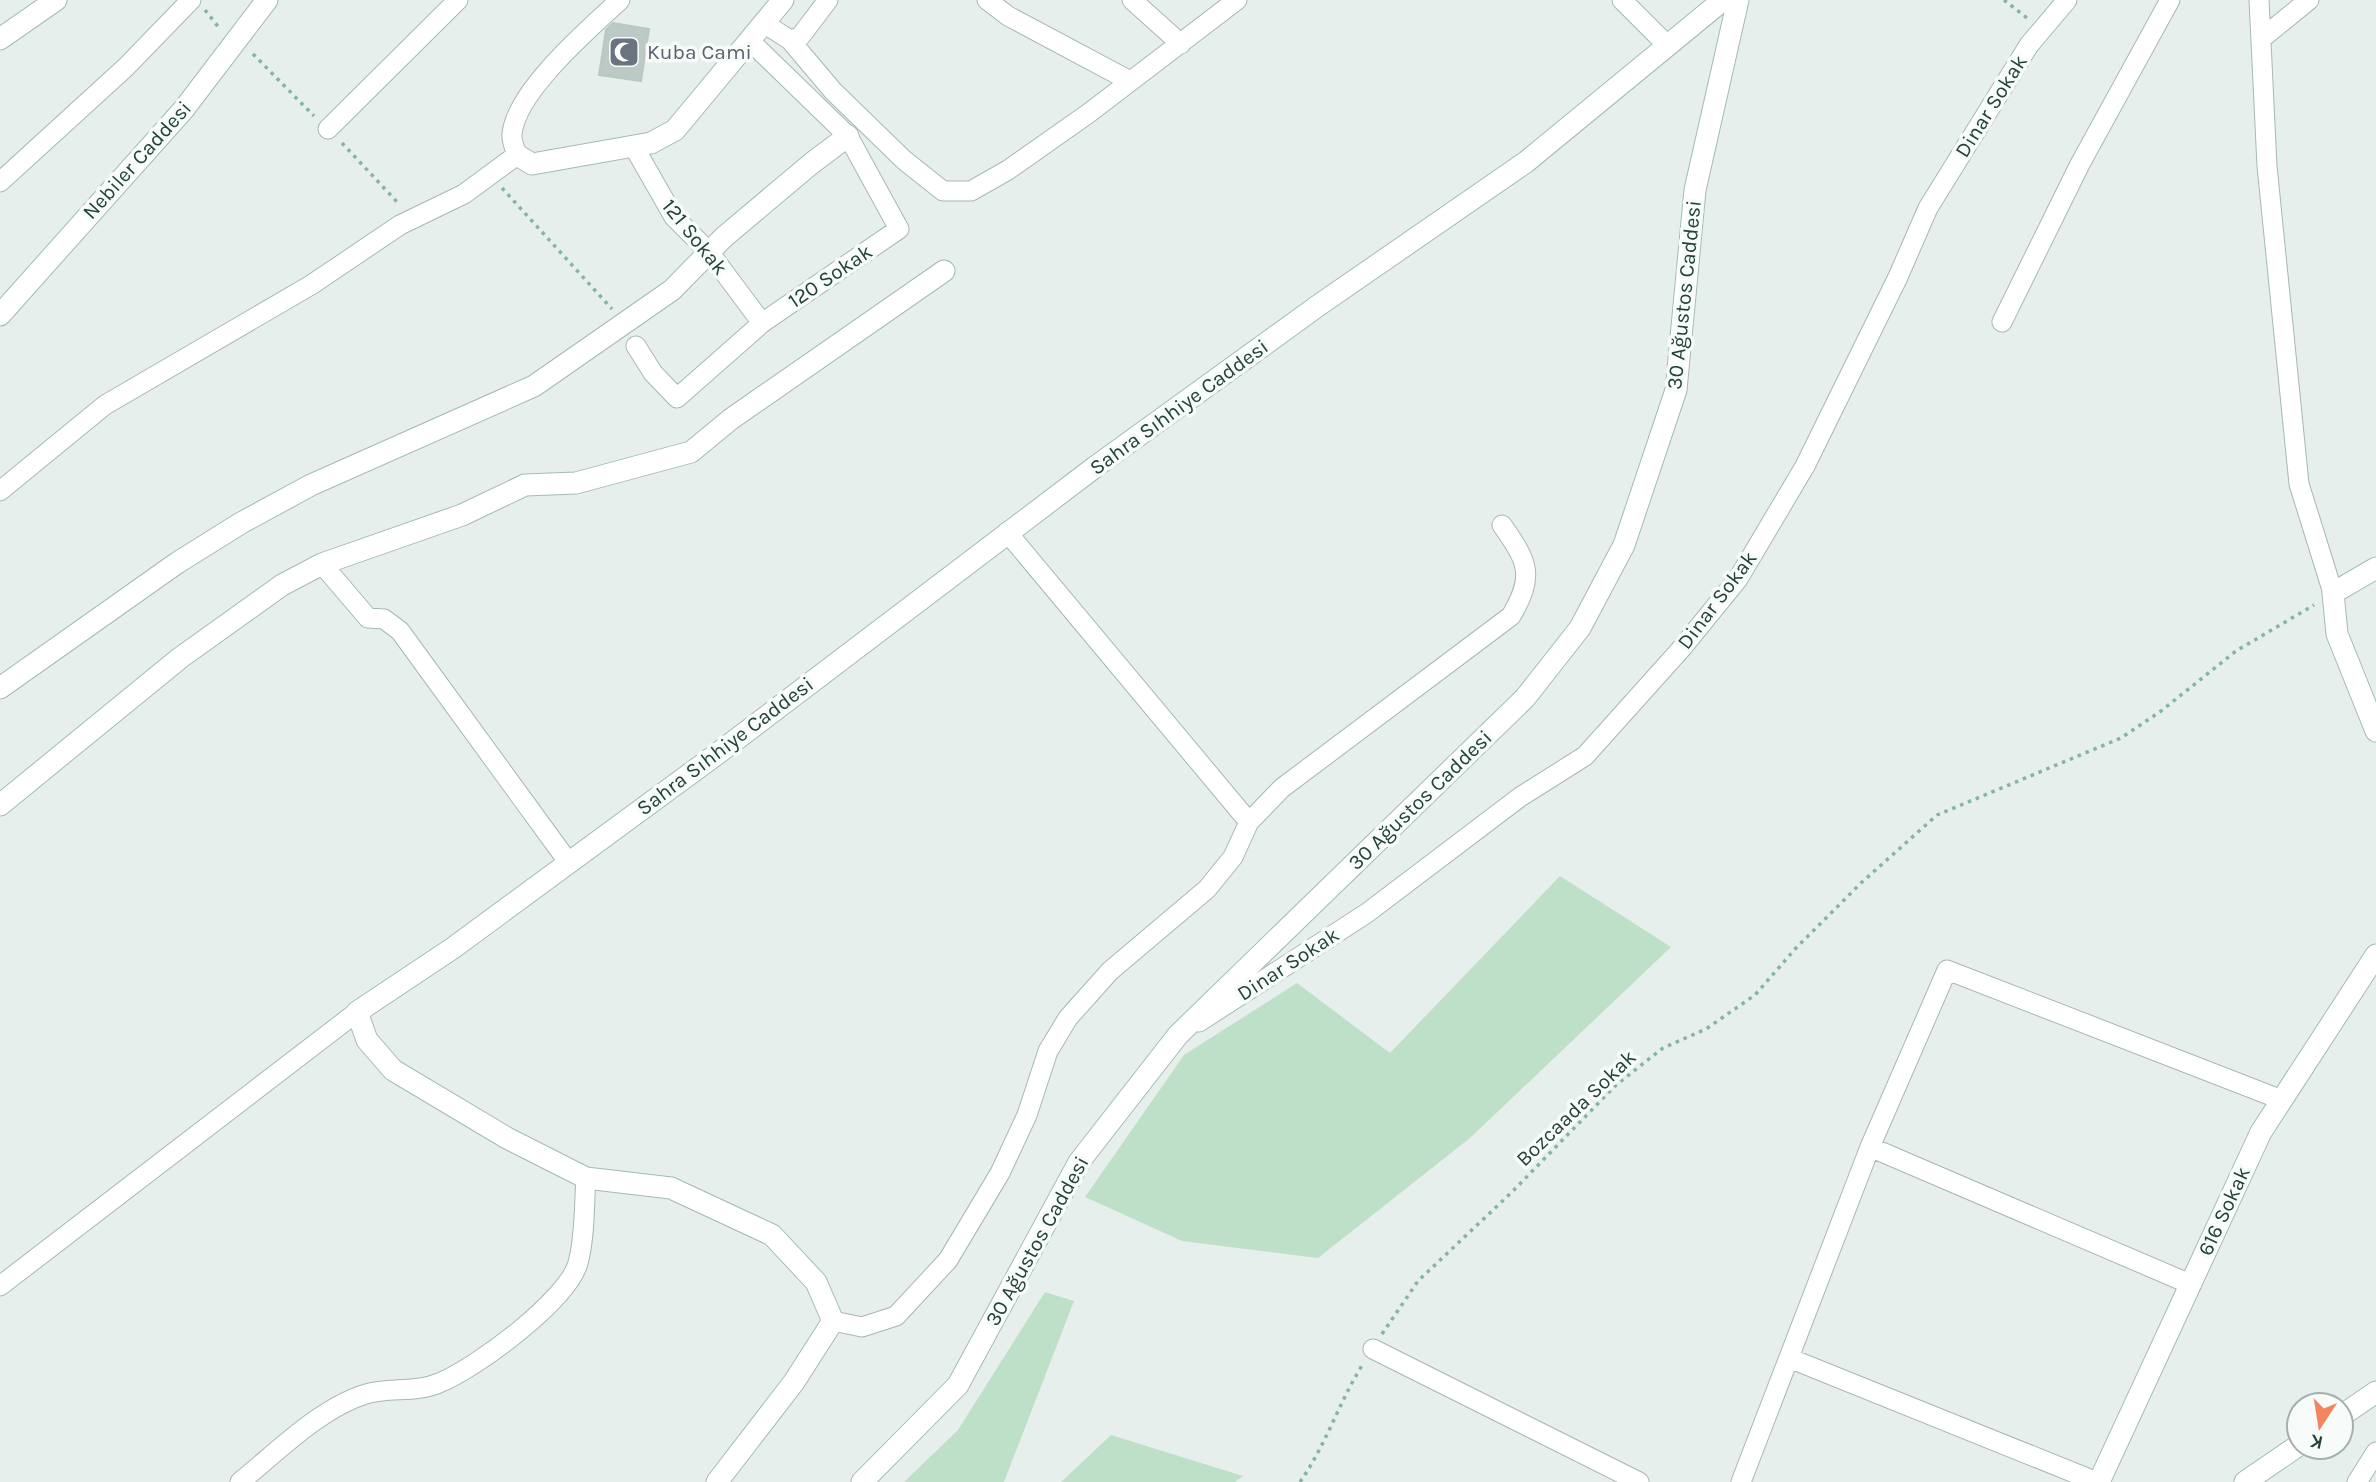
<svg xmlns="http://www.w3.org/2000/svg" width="2376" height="1482" font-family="Karla,sans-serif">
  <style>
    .green { fill: #bfe0c8 }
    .building { fill: #bbcac4; stroke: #b8c9c2; stroke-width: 2 }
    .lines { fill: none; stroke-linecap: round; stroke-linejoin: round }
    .street-casing { stroke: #a8b8b2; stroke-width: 21 }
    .secondary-casing { stroke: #a4bbb3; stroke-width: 23 }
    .path { stroke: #86b3a5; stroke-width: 3.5; stroke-dasharray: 3.5 5; stroke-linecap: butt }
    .street { stroke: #fff; stroke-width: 19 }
    .secondary { stroke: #fff; stroke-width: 21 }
    .labels { text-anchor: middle; stroke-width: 7; stroke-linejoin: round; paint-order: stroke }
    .worship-label { font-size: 21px; fill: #5b616d; stroke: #f7fbf9; text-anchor: start }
    .street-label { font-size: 21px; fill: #24423a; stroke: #f7fbf9 }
  </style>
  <rect width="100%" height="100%" fill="#e6efeb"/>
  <!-- green -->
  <path class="green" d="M 1560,876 L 1671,947 L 1470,1138 L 1318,1258 L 1182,1241 L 1085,1197 L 1184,1055 L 1297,983 L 1390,1053 Z
    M 1045,1292 L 1074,1301 L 1004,1482 L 904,1482 L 958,1430 Z
    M 1111,1435 L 1243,1476 L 1235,1482 L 1061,1482 Z"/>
  <!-- building -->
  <path class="building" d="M 613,23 L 649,29 L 641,81 L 599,75 L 606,30 Z"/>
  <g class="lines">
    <!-- street casing -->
    <g class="street-casing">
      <path id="street" d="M 987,0 L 1008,16 L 1130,81
        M 1132,0 L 1181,44
        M 1622,0 L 1667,45
        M 2259,0 L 2267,166 L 2299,484 L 2333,593
        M 765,24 L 790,40 L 800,37 L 828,0
        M 2261,39 L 2309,0
        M 790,40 L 833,91 L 904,160 L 943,191 L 971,191 L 1008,170 L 1089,113 L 1237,0
        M 328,129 L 458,0
        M 634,147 L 674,217 L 709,252 L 762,323
        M 0,182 L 126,67 L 191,0
        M 2002,322 L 2080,164 L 2170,0
        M 636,346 L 653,373 L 677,398 L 762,323 L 899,229 L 848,136 L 750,41
        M 0,491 L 105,405 L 311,285 L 400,225 L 464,194 L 517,155 C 515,149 511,140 512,134 C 516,91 589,29 620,0
        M 322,564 L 368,618 L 384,619 L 400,631 L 569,863
        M 1249,822 L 1282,788 L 1511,616 C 1535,575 1528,562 1502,525
        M 1199,1022 L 1367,913 L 1520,797 L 1585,756 L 1681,649 L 1738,579 L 1805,466 L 1898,277 L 1928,208 L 2029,45 L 2067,0
        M 1870,1147 L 1947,970 L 2282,1100
        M 0,1286 L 357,1012
        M 833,1321 L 862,1327 L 896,1316 L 948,1260 L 1000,1173 L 1027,1115 L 1048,1051 L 1068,1018 L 1110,971 L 1207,889 L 1233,857 L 1249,822 L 1007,532
        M 1373,1349 L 1639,1482
        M 1789,1358 L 2097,1482
        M 240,1482 C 277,1452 320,1408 366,1394 C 389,1387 416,1393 439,1383 C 475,1369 568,1300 578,1263 C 585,1237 584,1206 586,1178
        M 1741,1482 L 1870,1147 L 2190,1284
        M 2357,1482 L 2376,1452"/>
    </g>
    <!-- secondary casing -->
    <g class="secondary-casing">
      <path id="secondary" d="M 0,39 L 56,0
        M 517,155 L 532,164 L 651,143 L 675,130 L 783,0
        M 0,315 L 184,109 L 267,0
        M 2376,568 L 2333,593 L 2337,634 L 2376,731
        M 0,688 L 177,563 L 241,523 L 311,485 L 534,386 L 672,290 L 724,237 L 812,163 L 848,136
        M 0,805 L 180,658 L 282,585 L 322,564 L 462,515 L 525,485 L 576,483 L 691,452 L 731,419 L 944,271
        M 2341,1416 L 2376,1392
        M 717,1482 L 794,1382 L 833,1321 L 816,1282 L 772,1235 L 671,1188 L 586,1178 L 507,1138 L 393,1070 L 367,1040 L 357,1012 L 453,948 L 721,751 L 1095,467 L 1319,305 L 1526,162 L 1723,0
        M 862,1482 L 958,1385 L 1079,1162 L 1178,1035 L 1525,698 L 1580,628 L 1624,545 L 1676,390 L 1695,190 L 1738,0
        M 2099,1482 L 2261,1132 L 2376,955
        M 2245,1482 L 2299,1445"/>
    </g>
    <!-- path -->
    <path class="path" d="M 2004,0 L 2027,18
      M 205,10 L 220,29
      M 253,54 L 314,116
      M 342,143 L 399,204
      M 502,188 L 612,309
      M 1382,1334 L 1418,1281 L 1512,1192 L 1616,1085 L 1663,1048 L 1706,1029 L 1755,995 L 1796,948 L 1861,883 L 1937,815 L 2121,738 L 2161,711 L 2236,651 L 2314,605
      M 1300,1482 C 1326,1445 1339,1402 1363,1364"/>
    <!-- street -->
    <use href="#street" class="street"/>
    <!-- secondary -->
    <use href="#secondary" class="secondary"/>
  </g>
  <!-- icons -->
  <defs>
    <g id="mosque-square" transform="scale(1.575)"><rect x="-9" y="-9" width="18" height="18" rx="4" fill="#6b7280" stroke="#f7fbf9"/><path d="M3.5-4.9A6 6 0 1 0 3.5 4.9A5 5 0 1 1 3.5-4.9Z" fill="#fff"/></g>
  </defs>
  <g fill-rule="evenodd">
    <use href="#mosque-square" x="624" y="52"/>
  </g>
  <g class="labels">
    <!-- worship labels -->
    <g class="worship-label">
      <text x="647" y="59">Kuba Cami</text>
    </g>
    <!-- street labels -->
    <g class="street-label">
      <text transform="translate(1991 106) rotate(-58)" y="7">Dinar Sokak</text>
      <text transform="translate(137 160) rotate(-48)" y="7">Nebiler Caddesi</text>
      <text transform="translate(695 237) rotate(51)" y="7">121 Sokak</text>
      <text transform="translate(830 276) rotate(-34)" y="7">120 Sokak</text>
      <text transform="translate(1684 295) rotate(-84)" y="7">30 Ağustos Caddesi</text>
      <text transform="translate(1179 407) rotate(-36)" y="7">Sahra Sıhhiye Caddesi</text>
      <text transform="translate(1717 600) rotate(-53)" y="7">Dinar Sokak</text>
      <text transform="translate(725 746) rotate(-37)" y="7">Sahra Sıhhiye Caddesi</text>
      <text transform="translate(1420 800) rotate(-44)" y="7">30 Ağustos Caddesi</text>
      <text transform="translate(1288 964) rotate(-33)" y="7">Dinar Sokak</text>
      <text transform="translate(1576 1108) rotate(-44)" y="7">Bozcaada Sokak</text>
      <text transform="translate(2224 1211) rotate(-65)" y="7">616 Sokak</text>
      <text transform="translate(1037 1241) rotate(-61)" y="7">30 Ağustos Caddesi</text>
    </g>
  </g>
  <!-- north arrow -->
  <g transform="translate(2320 1426) rotate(192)"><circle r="33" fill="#f7fbf9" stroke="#a3b1ad" stroke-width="2"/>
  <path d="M0-5L12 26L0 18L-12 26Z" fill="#f4845f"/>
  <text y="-10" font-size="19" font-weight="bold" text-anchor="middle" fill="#24423a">K</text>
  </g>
</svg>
